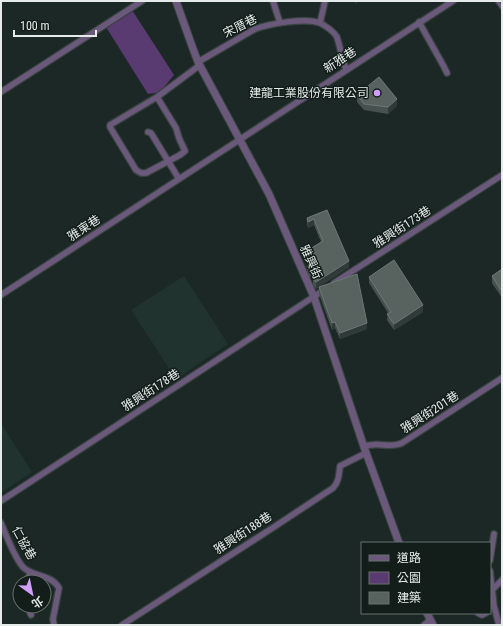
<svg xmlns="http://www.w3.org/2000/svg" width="503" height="626" font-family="'Roboto Condensed','Noto Sans TC',sans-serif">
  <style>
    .built { fill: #20332e }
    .green { fill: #593a71 }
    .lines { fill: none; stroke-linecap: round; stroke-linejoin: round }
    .service-casing { stroke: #384340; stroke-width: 5 }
    .minor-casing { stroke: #384340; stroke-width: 8 }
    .tertiary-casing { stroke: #384340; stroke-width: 9 }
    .service { stroke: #6a597a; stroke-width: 3 }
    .minor { stroke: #6a597a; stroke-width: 5.5 }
    .tertiary { stroke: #6a597a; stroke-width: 7 }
    .wall { fill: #475250 }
    .shaded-wall { fill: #2f3b38 }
    .building { fill: #586360; stroke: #6e7876 }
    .poi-dot { fill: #d29dfd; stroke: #131e1b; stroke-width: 1.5 }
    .labels { text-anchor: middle; stroke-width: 3; stroke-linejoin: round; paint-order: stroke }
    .street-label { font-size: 12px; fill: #e4ebe9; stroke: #131e1b }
    .poi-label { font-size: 12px; fill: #e4ebe9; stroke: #131e1b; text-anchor: end }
  </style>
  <rect width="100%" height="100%" fill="#1c2825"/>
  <!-- built -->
  <path class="built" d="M 184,276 L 228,344 L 176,379 L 131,310 Z
    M 1,423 L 32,472 L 1,493 Z"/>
  <!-- green -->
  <path class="green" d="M 132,10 L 174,75 L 160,92 L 148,94 L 106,27 Z"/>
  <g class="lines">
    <!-- service casing -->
    <g class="service-casing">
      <path id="service" d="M 497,1 L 502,8"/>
    </g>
    <!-- minor casing -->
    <g class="minor-casing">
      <path id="minor" d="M 273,1 L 280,23
        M 419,22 L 443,65 L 447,73
        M 320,23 L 325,1
        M 198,62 L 255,29 C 269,24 306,17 320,23 C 326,26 334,32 337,37 L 346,70
        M 1,92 L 142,1
        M 157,97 L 176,128 L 179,138 L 185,151 L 180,155 L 146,173 L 141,173 L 136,170 L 110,127 L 110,125 L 157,97 L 200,65
        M 148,132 L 151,133 L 179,179
        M 334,283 L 502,175
        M 1,295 L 179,179 L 453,1
        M 364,447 C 366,446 368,445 370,445 C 382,443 392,448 402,443 L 502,378
        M 1,501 L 324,290
        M 1,523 C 5,533 17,562 24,568 C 34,577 51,574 59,588 L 53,619 L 54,625
        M 490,560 L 494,534
        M 490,571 L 494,606 L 499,625
        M 28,582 L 30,572
        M 492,590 L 502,580
        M 27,606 L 31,615
        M 478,613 L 482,615 L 486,613
        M 122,625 L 274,527 L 333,488 C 339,482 339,474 340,466 L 366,453
        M 424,625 L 430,620"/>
    </g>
    <!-- tertiary casing -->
    <g class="tertiary-casing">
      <path id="tertiary" d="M 176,1 L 192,46 L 198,62 L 269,194 L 314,297 L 364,447 L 399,543
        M 427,613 L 433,625"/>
    </g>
    <!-- service -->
    <use href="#service" class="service"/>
    <!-- minor -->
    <use href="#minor" class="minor"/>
    <!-- tertiary -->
    <use href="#tertiary" class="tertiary"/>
  </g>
  <!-- wall -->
  <path class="wall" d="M 357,95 L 397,106 L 388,114 L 364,110 L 357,102 Z
    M 327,210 L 349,267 L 319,287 L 367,329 L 340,339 L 335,328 L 332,330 L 319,294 L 319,287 L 316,289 L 313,285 L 313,278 L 315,277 L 315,276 L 310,278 L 307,273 L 307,266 L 309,265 L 305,258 L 305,252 L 321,242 L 314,225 L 308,228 L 307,224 L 307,218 Z
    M 502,269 L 502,298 L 492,283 L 492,276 Z
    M 369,277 L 423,312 L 394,330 L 387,320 L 388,313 L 369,283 Z"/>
  <!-- shaded-wall -->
  <path class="shaded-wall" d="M 355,1 L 359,1 L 355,4 Z
    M 397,99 L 397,106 L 388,114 L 388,107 Z
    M 314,219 L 314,225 L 308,228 L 308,222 Z
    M 349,261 L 349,267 L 316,289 L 316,282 Z
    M 315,270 L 315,276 L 310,278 L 310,272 Z
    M 423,305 L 423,312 L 394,330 L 394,324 Z
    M 335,322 L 335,328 L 332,330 L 332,323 Z
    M 367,323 L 367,329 L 340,339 L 340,333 Z"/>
  <!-- building -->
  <path class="building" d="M 379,77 L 397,99 L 388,107 L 364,104 L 357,95 Z
    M 327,210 L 349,261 L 316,282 L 313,278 L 317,276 L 315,270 L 310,272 L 307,266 L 312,264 L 305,252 L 323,241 L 314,219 L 308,222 L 307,218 Z
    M 394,260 L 423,305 L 394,324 L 387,314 L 391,312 L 369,277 Z
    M 502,269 L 502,292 L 492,276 Z
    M 357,274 L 367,323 L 340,333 L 335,322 L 332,323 L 319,287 Z"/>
  <!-- markers -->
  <circle class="poi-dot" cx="377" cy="93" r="4"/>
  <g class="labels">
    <!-- street labels -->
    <g class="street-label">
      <text transform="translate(240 26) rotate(-27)" y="4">宋厝巷</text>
      <text transform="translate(340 60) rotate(-33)" y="4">新雅巷</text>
      <text transform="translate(402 227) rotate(-33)" y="4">雅興街173巷</text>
      <text transform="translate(84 228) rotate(-33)" y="4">雅東巷</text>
      <text transform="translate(311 262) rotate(66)" y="4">雅興街</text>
      <text transform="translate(151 390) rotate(-33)" y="4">雅興街178巷</text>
      <text transform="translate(430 412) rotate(-33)" y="4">雅興街201巷</text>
      <text transform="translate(243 533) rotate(-33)" y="4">雅興街188巷</text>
      <text transform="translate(24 543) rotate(61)" y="4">仁協巷</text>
    </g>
    <!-- poi labels -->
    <g class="poi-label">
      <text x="369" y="97">建龍工業股份有限公司</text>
    </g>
  </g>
  <!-- border -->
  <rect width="503" height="626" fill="none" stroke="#e4ebe9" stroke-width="4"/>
  <!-- legend -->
  <rect x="361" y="542" width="130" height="72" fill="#131e1b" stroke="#67706d"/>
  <rect x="369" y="555" width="20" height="6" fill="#6a597a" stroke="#67706d"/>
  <text x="397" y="562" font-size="12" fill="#e4ebe9">道路</text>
  <rect x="369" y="572" width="20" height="12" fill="#593a71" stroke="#67706d"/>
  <text x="397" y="582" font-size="12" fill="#e4ebe9">公園</text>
  <rect x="369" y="592" width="20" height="12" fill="#586360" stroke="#67706d"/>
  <text x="397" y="602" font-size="12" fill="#e4ebe9">建築</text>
  <!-- north arrow -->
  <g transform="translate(32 594) rotate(147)"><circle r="19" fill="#131e1b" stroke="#67706d"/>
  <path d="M0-3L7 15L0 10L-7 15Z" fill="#d29dfd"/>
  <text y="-6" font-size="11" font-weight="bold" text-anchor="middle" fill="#e4ebe9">北</text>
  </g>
  <!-- scale -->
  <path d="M14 30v6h82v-6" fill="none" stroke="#e4ebe9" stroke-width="2"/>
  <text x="20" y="30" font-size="12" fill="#e4ebe9" stroke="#131e1b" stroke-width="3" paint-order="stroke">100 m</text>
</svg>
